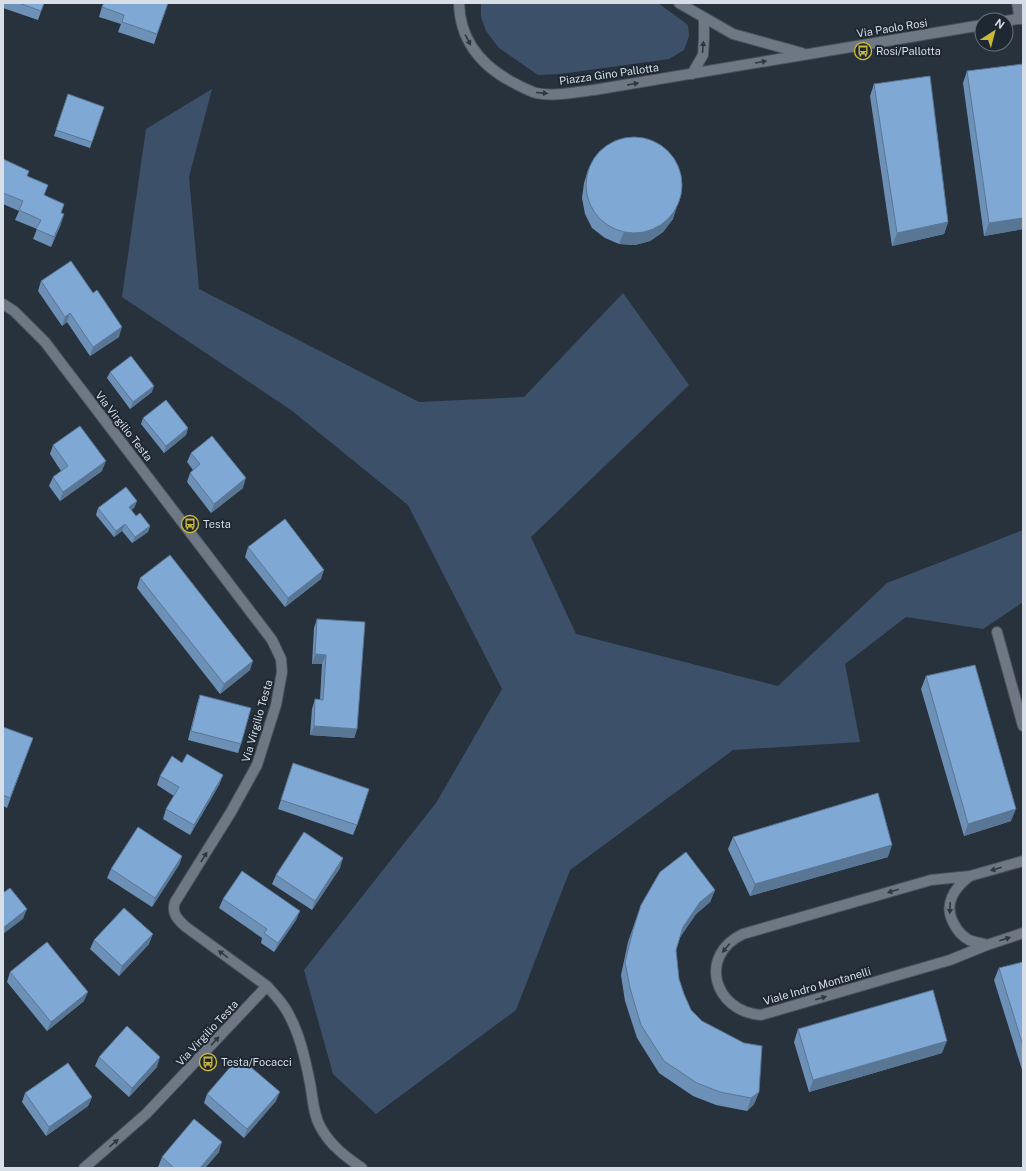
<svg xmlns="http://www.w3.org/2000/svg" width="1026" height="1171" font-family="'Public Sans',sans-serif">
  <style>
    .green { fill: #3c5169 }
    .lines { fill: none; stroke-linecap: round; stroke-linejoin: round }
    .minor-casing { stroke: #485059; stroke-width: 12 }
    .minor { stroke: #6d7884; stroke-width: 10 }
    .wall { fill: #6d90b7 }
    .shaded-wall { fill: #597695 }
    .building { fill: #7fa8d5; stroke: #597695 }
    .oneway { fill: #2e3842 }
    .labels { text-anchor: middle; stroke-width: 4; stroke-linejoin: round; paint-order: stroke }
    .street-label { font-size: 11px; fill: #d7dee5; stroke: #1e2832 }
    .poi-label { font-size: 11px; fill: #d7dee5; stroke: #1e2832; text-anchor: start }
  </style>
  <rect width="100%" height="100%" fill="#28323c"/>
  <!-- green -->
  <path class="green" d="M 481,3 L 658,3 L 688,25 L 689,36 L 684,50 L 669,59 L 560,74 L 538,75 L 499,48 L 486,31 L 481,17 Z
    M 212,89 L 189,177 L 199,289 L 419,402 L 524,397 L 623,293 L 689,385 L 531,537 L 576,634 L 778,686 L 887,583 L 1023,530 L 1023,602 L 983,629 L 906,617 L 845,664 L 860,742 L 733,750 L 570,870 L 516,1010 L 376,1114 L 333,1074 L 304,970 L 436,803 L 502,689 L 408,505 L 291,410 L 122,297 L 146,129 Z"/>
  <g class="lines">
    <!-- minor casing -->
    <g class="minor-casing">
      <path id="minor" d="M 459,3 C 460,42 482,67 516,84 C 522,87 529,91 536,93 C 554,97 575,92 594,90 L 982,25
        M 679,3 L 733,34 L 802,53
        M 1017,3 L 1020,19
        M 1006,21 L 1023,18
        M 692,74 L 703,55 L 704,38 L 704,18
        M 3,304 L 14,311 L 45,342 L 272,640 L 281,659 L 282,672 L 276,705 L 257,765 L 231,812 L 175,902 C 171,913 178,920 186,927 L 267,986 L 146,1114 L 84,1168
        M 997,632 L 1023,726
        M 1023,861 L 970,876 L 931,880 L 743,934 C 698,955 713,1011 761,1015 L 950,960 L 987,945 L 1023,933
        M 970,876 C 954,888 943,905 954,924 C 957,930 962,936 969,940 C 974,942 981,943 987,945
        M 267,986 C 273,993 280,1000 285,1008 C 299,1030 305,1058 310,1083 C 313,1098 313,1115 321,1128 C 331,1146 346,1157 362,1168"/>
    </g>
    <!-- minor -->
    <use href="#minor" class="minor"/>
  </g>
  <!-- wall -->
  <path class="wall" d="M 3,3 L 44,3 L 38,20 L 3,8 Z
    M 103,3 L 168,3 L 154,44 L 118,32 L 121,24 L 99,17 Z
    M 967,71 L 1023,229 L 984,236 L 963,83 Z
    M 874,84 L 948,222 L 944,234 L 892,246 L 870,96 Z
    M 68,94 L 104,107 L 90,148 L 54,136 Z
    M 3,159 L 27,176 L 61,213 L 61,224 L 51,247 L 33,239 L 37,229 L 15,220 L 19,211 L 3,204 Z
    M 588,170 L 673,219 L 663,232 L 650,241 L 635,245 L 619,244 L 605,238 L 592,228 L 585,214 L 582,198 L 584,183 Z
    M 41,281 L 119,337 L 90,356 L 67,322 L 62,326 L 38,291 Z
    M 110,372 L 152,392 L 130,409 L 107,378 Z
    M 143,418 L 188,428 L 186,435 L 164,453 L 141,424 Z
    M 53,445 L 102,471 L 60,501 L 49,486 L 53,477 L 61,471 L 50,454 Z
    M 191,453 L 243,488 L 211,513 L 187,482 L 190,473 L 193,470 L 187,462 Z
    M 137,501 L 134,508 L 131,510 L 136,516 L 150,526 L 148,532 L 132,543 L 122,531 L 114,537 L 96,515 L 98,508 Z
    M 248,547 L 321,579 L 285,607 L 245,557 Z
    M 140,578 L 250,670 L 220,694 L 137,588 Z
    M 317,619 L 357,729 L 354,738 L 310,735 L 312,709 L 315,699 L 320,700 L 322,664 L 312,664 L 314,628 Z
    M 926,676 L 1011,821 L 964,836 L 921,689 Z
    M 200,695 L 241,744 L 238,753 L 188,740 L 197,704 Z
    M 3,727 L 33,738 L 7,808 L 3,806 Z
    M 182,763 L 223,775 L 219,785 L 190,835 L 163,819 L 166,809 L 174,796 L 157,785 L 160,776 Z
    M 290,772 L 357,825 L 353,835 L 278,809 Z
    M 733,837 L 888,857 L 750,896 L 728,849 Z
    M 182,856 L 179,865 L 152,907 L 107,878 L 111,869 Z
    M 340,868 L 312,910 L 272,884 L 276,875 Z
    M 715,890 L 710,902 L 696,914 L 680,937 L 676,950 L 679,979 L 684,994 L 691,1010 L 759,1092 L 754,1104 L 747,1111 L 716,1105 L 693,1096 L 659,1073 L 637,1038 L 625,1001 L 621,975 L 628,942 L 641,905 Z
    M 223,899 L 300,911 L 296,920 L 274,952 L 261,943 L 262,938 L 219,908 Z
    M 94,940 L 149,944 L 119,976 L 90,949 Z
    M 1023,962 L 1023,1073 L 994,980 L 999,968 Z
    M 10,972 L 84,1001 L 47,1031 L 7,982 Z
    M 798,1029 L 942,1053 L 809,1092 L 794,1042 Z
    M 99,1057 L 157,1067 L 129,1097 L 95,1066 Z
    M 25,1093 L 92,1097 L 88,1106 L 46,1136 L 22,1102 Z
    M 207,1094 L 276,1101 L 244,1138 L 204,1103 Z
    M 219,1152 L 205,1168 L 160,1168 L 158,1167 L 162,1157 Z"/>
  <!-- shaded-wall -->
  <path class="shaded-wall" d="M 677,207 L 673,219 L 663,232 L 650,241 L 635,245 L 619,244 L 624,232 Z
    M 64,214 L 61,224 L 51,247 L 54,237 Z
    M 1023,218 L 1023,229 L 984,236 L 989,223 Z
    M 948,222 L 944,234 L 892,246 L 897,233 Z
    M 70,313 L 67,322 L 62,326 L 65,317 Z
    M 122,327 L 119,337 L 90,356 L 93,347 Z
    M 154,386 L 152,392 L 130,409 L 133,402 Z
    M 188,428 L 186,435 L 164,453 L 166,446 Z
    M 106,461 L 102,471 L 60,501 L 63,492 Z
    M 246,478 L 243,488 L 211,513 L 214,504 Z
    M 137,501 L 134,508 L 126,514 L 129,507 Z
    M 125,524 L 122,531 L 114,537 L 116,531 Z
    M 150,526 L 148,532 L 132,543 L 135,537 Z
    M 324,570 L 321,579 L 285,607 L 288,598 Z
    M 315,654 L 326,655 L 322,664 L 312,664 Z
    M 253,661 L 250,670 L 220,694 L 224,684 Z
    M 314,726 L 357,729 L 354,738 L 310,735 Z
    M 223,775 L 219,785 L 190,835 L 194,825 Z
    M 1016,809 L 1011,821 L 964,836 L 968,824 Z
    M 892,845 L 888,857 L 750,896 L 755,884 Z
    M 182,856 L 179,865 L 152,907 L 155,898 Z
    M 343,858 L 340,868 L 312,910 L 315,901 Z
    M 715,890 L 710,902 L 696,914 L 679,939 L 683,927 L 700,902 Z
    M 27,909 L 23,919 L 3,934 L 3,928 Z
    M 300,911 L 296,920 L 274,952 L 278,943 Z
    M 153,934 L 149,944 L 119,976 L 122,966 Z
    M 88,992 L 84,1001 L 47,1031 L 51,1022 Z
    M 947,1041 L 942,1053 L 809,1092 L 813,1080 Z
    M 160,1057 L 157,1067 L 129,1097 L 132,1088 Z
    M 280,1092 L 276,1101 L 244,1138 L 247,1129 Z
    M 759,1092 L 754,1104 L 747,1111 L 751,1098 Z
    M 92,1097 L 88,1106 L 46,1136 L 49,1127 Z
    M 222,1142 L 219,1152 L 205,1168 L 200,1168 Z"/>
  <!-- building -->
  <path class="building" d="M 19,3 L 44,3 L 41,11 Z
    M 104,3 L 168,3 L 157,34 L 122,22 L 124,15 L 102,7 Z
    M 1023,64 L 1023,218 L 989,223 L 967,71 Z
    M 930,76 L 948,222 L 897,233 L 874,84 Z
    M 68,94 L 104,107 L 92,142 L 56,130 Z
    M586 185a48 48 0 1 1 96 0a48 48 0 1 1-96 0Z
    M 3,159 L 29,171 L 27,176 L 48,185 L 44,195 L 64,204 L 61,213 L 64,214 L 54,237 L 36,229 L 41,220 L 19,210 L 23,201 L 3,193 Z
    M 71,261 L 93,293 L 97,290 L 122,327 L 93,347 L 70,313 L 65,317 L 41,281 Z
    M 131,356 L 154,386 L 133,402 L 110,372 Z
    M 166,400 L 188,428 L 166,446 L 143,418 Z
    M 80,426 L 106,461 L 63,492 L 53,477 L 68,466 L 53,445 Z
    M 212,436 L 246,478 L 214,504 L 190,473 L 200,464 L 191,453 Z
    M 126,487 L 137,501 L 129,507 L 136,516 L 140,513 L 150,526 L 135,537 L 125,524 L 116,531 L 98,508 Z
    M 285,519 L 324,570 L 288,598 L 248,547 Z
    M 170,555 L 253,661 L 224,684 L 140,578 Z
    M 317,619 L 365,622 L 357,729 L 314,726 L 315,699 L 323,700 L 326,655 L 315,654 Z
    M 975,665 L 1016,809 L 968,824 L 926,676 Z
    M 200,695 L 251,708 L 241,744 L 191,731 Z
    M 3,727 L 33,738 L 10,798 L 3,795 Z
    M 187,754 L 223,775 L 194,825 L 166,809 L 179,787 L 160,776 L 172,756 L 182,763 Z
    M 293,763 L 369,789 L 357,825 L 281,800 Z
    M 878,793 L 892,845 L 755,884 L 733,837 Z
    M 138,827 L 182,856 L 155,898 L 111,869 Z
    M 304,832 L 343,858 L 315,901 L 276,875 Z
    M 686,852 L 715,890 L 700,902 L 683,927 L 676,950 L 679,979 L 684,994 L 691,1010 L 702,1021 L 744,1043 L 762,1046 L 759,1092 L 751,1098 L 720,1092 L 697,1083 L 664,1061 L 641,1025 L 630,988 L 625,962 L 633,930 L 641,905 L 660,872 Z
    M 242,871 L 300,911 L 278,943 L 264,933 L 267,929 L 223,899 Z
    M 10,888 L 27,909 L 3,928 L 3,893 Z
    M 124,908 L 153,934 L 122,966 L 94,940 Z
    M 47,942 L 88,992 L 51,1022 L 10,972 Z
    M 1023,962 L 1023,1046 L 999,968 Z
    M 933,990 L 947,1041 L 813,1080 L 798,1029 Z
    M 127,1026 L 160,1057 L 132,1088 L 99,1057 Z
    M 239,1057 L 280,1092 L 247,1129 L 207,1094 Z
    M 68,1063 L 92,1097 L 49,1127 L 25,1093 Z
    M 194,1119 L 222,1142 L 200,1168 L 174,1168 L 162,1157 Z"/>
  <!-- one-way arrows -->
  <defs><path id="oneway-solid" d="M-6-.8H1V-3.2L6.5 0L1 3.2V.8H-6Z"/></defs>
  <g class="oneway">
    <use href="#oneway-solid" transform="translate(468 40) rotate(62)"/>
    <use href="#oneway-solid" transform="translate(703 47) rotate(-85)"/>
    <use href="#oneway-solid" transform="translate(761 62) rotate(-10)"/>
    <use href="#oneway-solid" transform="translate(633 84) rotate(-10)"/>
    <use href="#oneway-solid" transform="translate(542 93) rotate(5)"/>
    <use href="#oneway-solid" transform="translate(204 857) rotate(-59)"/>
    <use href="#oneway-solid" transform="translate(996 869) rotate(164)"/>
    <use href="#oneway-solid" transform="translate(893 891) rotate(163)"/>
    <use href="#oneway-solid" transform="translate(950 908) rotate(93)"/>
    <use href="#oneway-solid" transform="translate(1005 939) rotate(-18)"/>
    <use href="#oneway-solid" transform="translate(726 948) rotate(130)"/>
    <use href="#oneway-solid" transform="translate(223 954) rotate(-144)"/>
    <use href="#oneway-solid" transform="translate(821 998) rotate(-16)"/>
    <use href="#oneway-solid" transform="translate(215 1041) rotate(-47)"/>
    <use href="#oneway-solid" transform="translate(114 1143) rotate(-41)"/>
  </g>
  <!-- icons -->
  <defs>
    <g id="bus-ring" transform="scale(0.9)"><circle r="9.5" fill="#1e2832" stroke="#cbba39" stroke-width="1.5"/><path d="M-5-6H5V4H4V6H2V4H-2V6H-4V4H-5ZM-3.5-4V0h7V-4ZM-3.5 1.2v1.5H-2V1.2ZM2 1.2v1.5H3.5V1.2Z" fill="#cbba39"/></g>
  </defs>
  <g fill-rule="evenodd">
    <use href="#bus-ring" x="863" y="51"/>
    <use href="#bus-ring" x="190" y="524"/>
    <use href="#bus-ring" x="208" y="1062"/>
  </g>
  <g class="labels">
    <!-- street labels -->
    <g class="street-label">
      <text transform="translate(892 28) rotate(-9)" y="4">Via Paolo Rosi</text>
      <text transform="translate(609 74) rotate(-8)" y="4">Piazza Gino Pallotta</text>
      <text transform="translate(124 426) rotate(52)" y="4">Via Virgilio Testa</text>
      <text transform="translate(257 721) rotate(-74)" y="4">Via Virgilio Testa</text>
      <text transform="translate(817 986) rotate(-16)" y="4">Viale Indro Montanelli</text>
      <text transform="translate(207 1033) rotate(-47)" y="4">Via Virgilio Testa</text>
    </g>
    <!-- poi labels -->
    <g class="poi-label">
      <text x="876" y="55">Rosi/Pallotta</text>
      <text x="203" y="528">Testa</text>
      <text x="221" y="1066">Testa/Focacci</text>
    </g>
  </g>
  <!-- border -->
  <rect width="1026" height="1171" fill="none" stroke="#d7dee5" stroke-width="8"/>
  <!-- north arrow -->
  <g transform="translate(994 32) rotate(36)"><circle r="19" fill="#1e2832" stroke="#68717a"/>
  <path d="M0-3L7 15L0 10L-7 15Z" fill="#cbba39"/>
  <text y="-6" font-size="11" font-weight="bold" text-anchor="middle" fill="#d7dee5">N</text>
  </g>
</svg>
